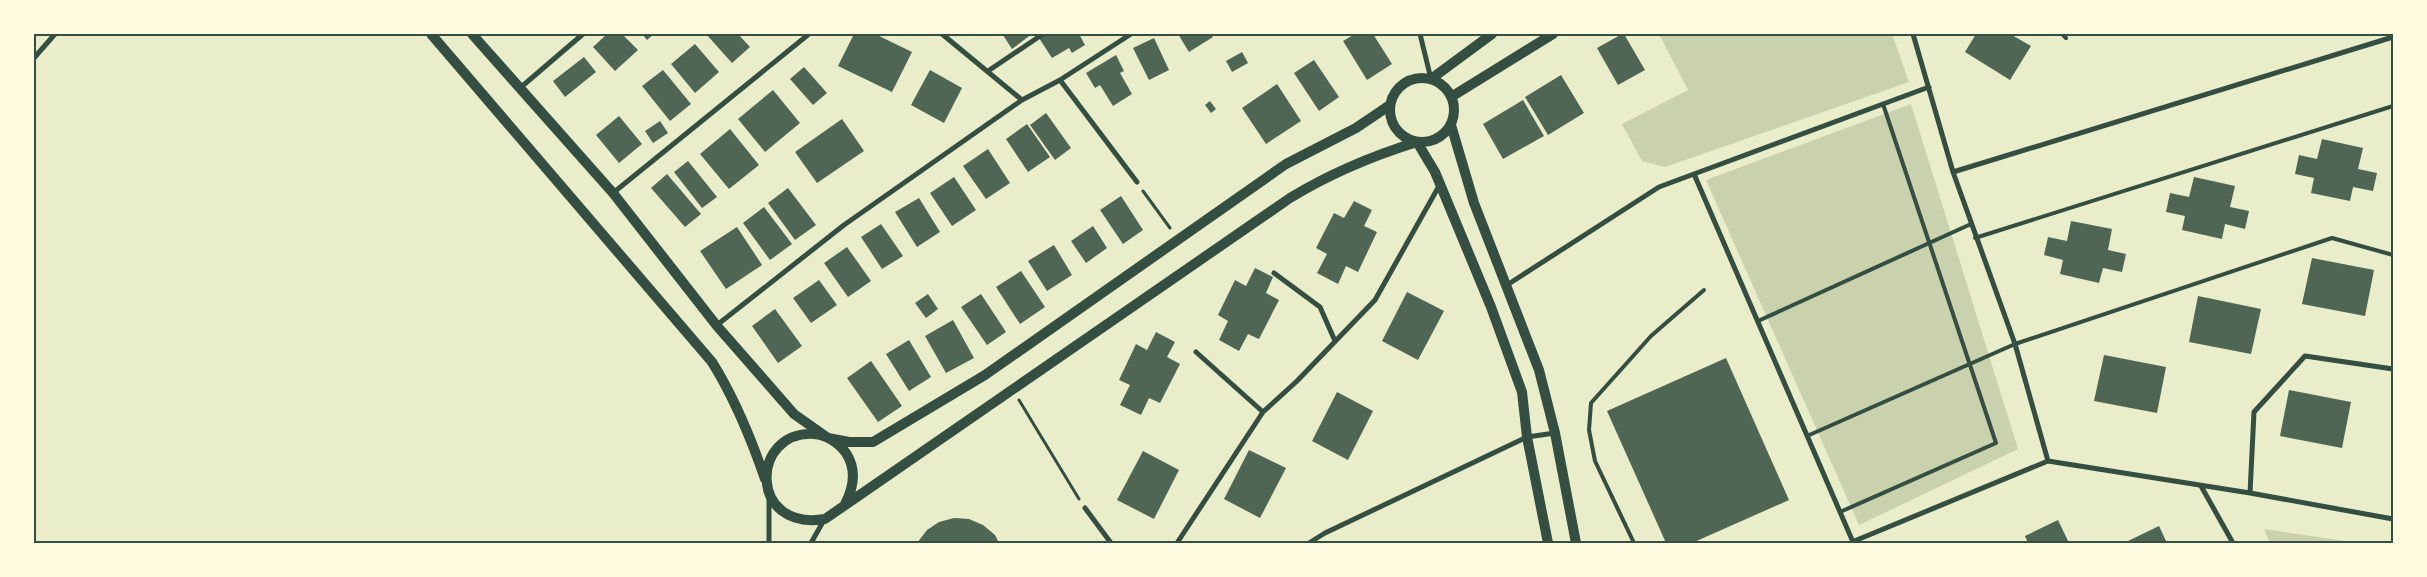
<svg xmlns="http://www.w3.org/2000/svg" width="2427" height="577" font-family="'IBM Plex Sans',sans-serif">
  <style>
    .green { fill: #cad2ad }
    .building { fill: #4f6655 }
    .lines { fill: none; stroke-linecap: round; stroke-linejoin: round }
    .path { stroke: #344e41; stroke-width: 3 }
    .service { stroke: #344e41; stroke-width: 4 }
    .minor { stroke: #344e41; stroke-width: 5 }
    .secondary { stroke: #344e41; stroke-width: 10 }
    .neatline { fill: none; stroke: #344e41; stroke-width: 2 }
  </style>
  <rect width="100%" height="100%" fill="#e9edc9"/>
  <!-- green -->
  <path class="green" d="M 1659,34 L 1892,34 L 1909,82 L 1665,167 L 1642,161 L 1622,124 L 1688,90 Z
    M 1911,104 L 2018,449 L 1859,525 L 1706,180 Z
    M 2264,529 L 2358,543 L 2270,543 Z"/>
  <!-- building -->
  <path class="building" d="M 607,34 L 622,34 L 638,50 L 615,71 L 593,47 Z
    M 642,34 L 654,34 L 647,40 Z
    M 706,34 L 738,34 L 750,47 L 732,63 Z
    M 854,34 L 875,34 L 912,52 L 892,92 L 838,66 Z
    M 1005,34 L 1032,34 L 1012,49 L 1003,35 Z
    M 1047,34 L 1079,34 L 1085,45 L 1072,53 L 1069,48 L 1052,58 L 1039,38 Z
    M 1178,34 L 1211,34 L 1213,37 L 1189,52 Z
    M 1355,34 L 1373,34 L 1392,64 L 1367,80 L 1343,41 Z
    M 1622,34 L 1624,34 L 1645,70 L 1618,85 L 1597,48 Z
    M 1976,34 L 2010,34 L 2031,46 L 2010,80 L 1965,52 Z
    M 1154,38 L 1169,70 L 1149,80 L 1133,48 Z
    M 695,44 L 719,72 L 695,93 L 671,64 Z
    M 1242,52 L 1248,63 L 1232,72 L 1226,61 Z
    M 1116,55 L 1124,71 L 1120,73 L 1132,94 L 1113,106 L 1100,85 L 1095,88 L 1086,73 Z
    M 584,57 L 596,72 L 565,97 L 553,81 Z
    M 1314,60 L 1339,97 L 1319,111 L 1294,73 Z
    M 804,67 L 827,93 L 813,105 L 790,79 Z
    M 663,70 L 691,104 L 670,121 L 642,86 Z
    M 930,70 L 962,88 L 944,123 L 911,105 Z
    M 1561,75 L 1584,113 L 1548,135 L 1525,97 Z
    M 1277,84 L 1301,121 L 1266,144 L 1242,108 Z
    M 773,90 L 800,123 L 765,152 L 738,119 Z
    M 1523,100 L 1544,136 L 1503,159 L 1483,124 Z
    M 1210,101 L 1216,109 L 1211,113 L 1205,105 Z
    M 1046,113 L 1071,148 L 1055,160 L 1030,125 Z
    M 619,116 L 642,144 L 619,163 L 596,135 Z
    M 842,119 L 864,151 L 817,183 L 795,152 Z
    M 660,121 L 668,133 L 653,143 L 645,131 Z
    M 1027,124 L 1050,157 L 1028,172 L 1006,139 Z
    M 730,129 L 759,165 L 729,189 L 700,154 Z
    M 2322,139 L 2363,148 L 2358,169 L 2377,173 L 2373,191 L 2353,187 L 2350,201 L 2311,193 L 2314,178 L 2295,174 L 2299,155 L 2317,159 Z
    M 988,149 L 1010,183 L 986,199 L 963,166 Z
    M 688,161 L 717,197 L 702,208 L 674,172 Z
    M 667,174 L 701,214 L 685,227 L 651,188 Z
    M 954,177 L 976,210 L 952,226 L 930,193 Z
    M 2194,177 L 2235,186 L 2230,207 L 2249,211 L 2245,229 L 2225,224 L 2222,239 L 2182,230 L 2185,216 L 2166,212 L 2170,193 L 2189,197 Z
    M 788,188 L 816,225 L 795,240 L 768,203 Z
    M 1121,196 L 1143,230 L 1123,244 L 1100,210 Z
    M 919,198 L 940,232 L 917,247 L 895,212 Z
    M 1354,201 L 1372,210 L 1364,226 L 1377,232 L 1358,272 L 1346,266 L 1338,284 L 1317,273 L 1327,254 L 1316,248 L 1334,213 L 1344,218 Z
    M 764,207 L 792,244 L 770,260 L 743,223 Z
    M 2071,221 L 2112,229 L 2108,250 L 2126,254 L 2122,272 L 2103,268 L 2099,283 L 2060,274 L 2063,260 L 2044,255 L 2048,237 L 2067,241 Z
    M 881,224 L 903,256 L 882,269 L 861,237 Z
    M 1093,226 L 1107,248 L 1086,263 L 1071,241 Z
    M 737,227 L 762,265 L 726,289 L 700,251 Z
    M 1054,245 L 1072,275 L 1047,291 L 1028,261 Z
    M 847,247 L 871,281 L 848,297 L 824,263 Z
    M 2312,258 L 2374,270 L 2365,316 L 2302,304 Z
    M 1255,268 L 1273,277 L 1266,293 L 1279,300 L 1259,339 L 1248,334 L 1239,351 L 1219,340 L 1228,321 L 1218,315 L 1235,280 L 1246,286 Z
    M 1021,271 L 1045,307 L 1020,324 L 996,287 Z
    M 819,280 L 837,305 L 811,323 L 793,298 Z
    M 1407,292 L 1444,311 L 1418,360 L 1382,341 Z
    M 928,294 L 938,309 L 926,318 L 915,303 Z
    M 981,294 L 1006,332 L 987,345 L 961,307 Z
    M 2198,296 L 2261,309 L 2251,354 L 2189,342 Z
    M 775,309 L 802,346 L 778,363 L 752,326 Z
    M 953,320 L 974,358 L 946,373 L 925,336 Z
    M 1156,332 L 1175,342 L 1167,357 L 1180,364 L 1160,403 L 1149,398 L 1141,415 L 1120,405 L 1130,385 L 1119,380 L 1136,344 L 1147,350 Z
    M 909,340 L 931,377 L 909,391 L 886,354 Z
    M 2104,355 L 2166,367 L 2157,413 L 2094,401 Z
    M 1726,358 L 1789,500 L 1692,543 L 1666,543 L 1607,411 Z
    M 871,361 L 902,406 L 878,422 L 847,378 Z
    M 2289,390 L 2351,402 L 2342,448 L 2280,436 Z
    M 1337,392 L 1373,411 L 1348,460 L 1312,441 Z
    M 1249,450 L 1286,468 L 1260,518 L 1224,499 Z
    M 1143,451 L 1179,470 L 1154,519 L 1117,500 Z
    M 954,518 L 969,519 L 983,525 L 995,535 L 999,543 L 917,543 L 927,530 L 939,522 Z
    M 2058,520 L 2069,543 L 2028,543 L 2025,536 Z
    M 2159,526 L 2167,543 L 2126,543 L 2126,542 Z"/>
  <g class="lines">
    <!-- path -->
    <path class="path" d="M 1143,191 L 1170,228
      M 1019,400 L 1079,499"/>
    <!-- service -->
    <path class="service" d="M 2062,34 L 2066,38
      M 1975,238 L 2393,106
      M 1758,321 L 1971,224
      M 1807,436 L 2015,344 L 2332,238 L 2393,255
      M 1840,512 L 1996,443 L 1883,104
      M 1634,543 L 1595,461 L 1589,430 L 1591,403 L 1651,336 L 1704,290"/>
    <!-- minor -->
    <path class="minor" d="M 942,34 L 1022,100
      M 1420,34 L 1431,79
      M 1913,34 L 1953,172 L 2015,344 L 2048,461
      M 34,58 L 55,34
      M 988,71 L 1043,34
      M 1060,80 L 1137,182
      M 520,88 L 583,34
      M 1953,172 L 2393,37
      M 1694,174 L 1929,87
      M 613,193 L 809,34
      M 1274,273 L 1320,307 L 1335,341
      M 1507,285 L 1659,187 L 1694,174 L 1853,542
      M 717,325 L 844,225 L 1022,100 L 1060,80 L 1131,34
      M 1196,352 L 1263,412
      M 2201,486 L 2233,543
      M 2250,493 L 2254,412 L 2305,356 L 2393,369
      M 769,497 L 769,543
      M 1085,508 L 1111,543
      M 1852,542 L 2048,461 L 2250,493 L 2393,519
      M 811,543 L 824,520
      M 1177,543 L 1263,412 L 1297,381 L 1375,300 L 1439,186
      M 1309,543 L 1325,533 L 1527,437 L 1555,433"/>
    <!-- secondary -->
    <path class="secondary" d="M 431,34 L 712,362 C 735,399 751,438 765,479
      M 472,34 L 613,193 L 717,326 L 794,414 L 828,438 L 849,442 L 873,442 L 985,375 L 1286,164 L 1356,128 L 1390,105
      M1390 110a32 32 0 1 1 64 0a32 32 0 1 1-64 0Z
      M 1431,79 L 1492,34
      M 1451,97 L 1553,34
      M 1451,125 L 1474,203 L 1539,370 L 1555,433 L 1576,543
      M 1417,142 L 1435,172 L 1491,307 L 1522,392 L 1527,437 L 1548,543
      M 845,504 C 854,487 857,470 846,453 C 839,443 827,435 814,434 C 750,430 748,532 825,519 L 1290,198 C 1331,173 1372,156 1417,142"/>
  </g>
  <!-- border -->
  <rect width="2427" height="577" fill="none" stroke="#fefae0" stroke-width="70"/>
  <rect x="35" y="35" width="2357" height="507" class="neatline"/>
</svg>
